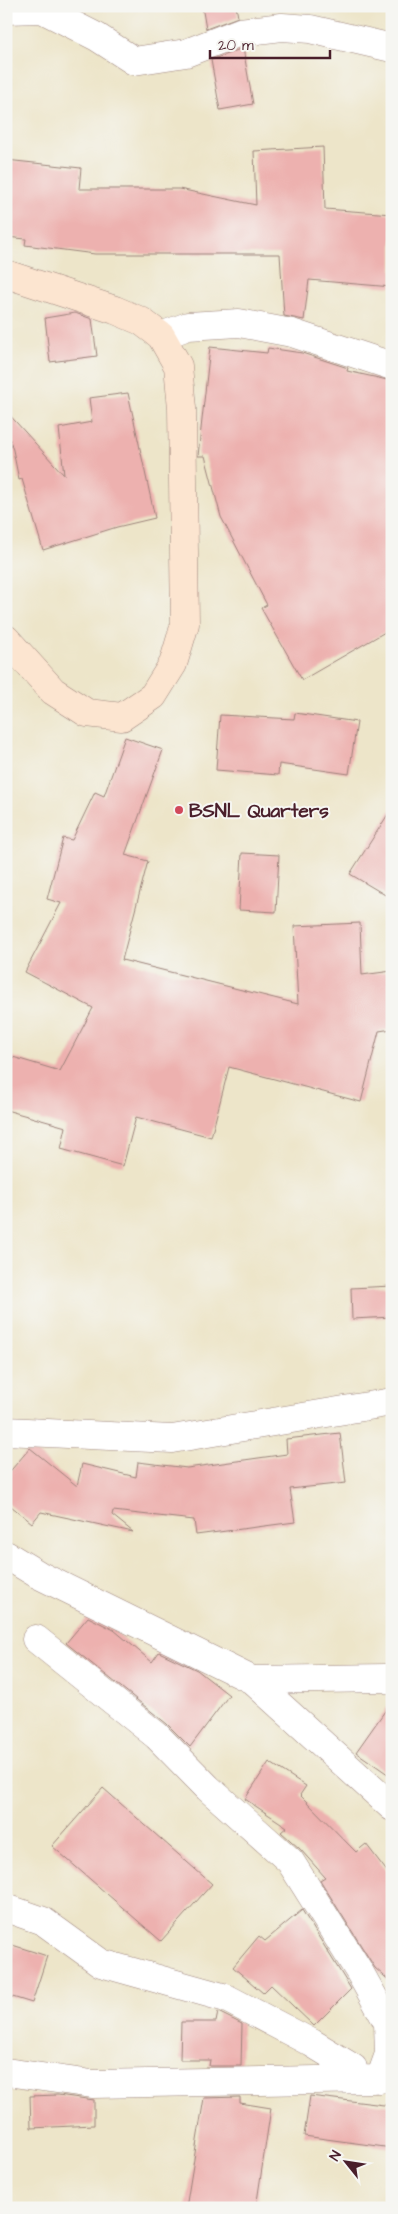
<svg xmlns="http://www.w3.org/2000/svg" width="398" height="2214" font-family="'Architects Daughter',sans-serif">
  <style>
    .building { fill: #edb1af }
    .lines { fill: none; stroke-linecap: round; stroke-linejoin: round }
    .street-casing { stroke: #9c827a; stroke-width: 29 }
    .secondary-casing { stroke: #9c827a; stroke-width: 29 }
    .street { stroke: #fff; stroke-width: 28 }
    .secondary { stroke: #fce5d0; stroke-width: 28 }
    .poi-dot { fill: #d1495b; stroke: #f6f6f2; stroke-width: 2 }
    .labels { text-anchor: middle; stroke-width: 4; stroke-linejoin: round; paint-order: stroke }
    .poi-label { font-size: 19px; font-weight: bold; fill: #4a1f2b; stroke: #f6f6f2; text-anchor: start }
  </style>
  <rect width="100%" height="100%" fill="#f6f6f2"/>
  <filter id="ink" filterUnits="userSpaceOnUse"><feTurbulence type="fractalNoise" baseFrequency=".02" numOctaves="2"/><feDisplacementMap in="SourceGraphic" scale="10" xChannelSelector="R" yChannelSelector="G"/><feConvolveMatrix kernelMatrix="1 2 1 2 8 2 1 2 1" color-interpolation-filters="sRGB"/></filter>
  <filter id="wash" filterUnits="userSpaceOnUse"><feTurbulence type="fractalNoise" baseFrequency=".0096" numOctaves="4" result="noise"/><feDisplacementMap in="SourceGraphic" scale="20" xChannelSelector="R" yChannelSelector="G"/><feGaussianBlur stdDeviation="1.12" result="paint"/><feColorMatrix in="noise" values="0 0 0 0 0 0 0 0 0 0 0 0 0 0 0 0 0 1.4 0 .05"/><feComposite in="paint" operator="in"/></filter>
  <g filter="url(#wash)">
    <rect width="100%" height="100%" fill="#ede5c9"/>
    <g id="blocks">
      <!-- building -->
      <path class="building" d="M 202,6 L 236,6 L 238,17 L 206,29 Z
        M 243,48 L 253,104 L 220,110 L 211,60 Z
        M 323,147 L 325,209 L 392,214 L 392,287 L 309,280 L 304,320 L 284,316 L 280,254 L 95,254 L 25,245 L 26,239 L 6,237 L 6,160 L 81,168 L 79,189 L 179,189 L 256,205 L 254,151 Z
        M 75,313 L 92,319 L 97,356 L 50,362 L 45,318 Z
        M 210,347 L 267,353 L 268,348 L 302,353 L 348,368 L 347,371 L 392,381 L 392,628 L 302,680 L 261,608 L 267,605 L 221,517 L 205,456 L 198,456 Z
        M 128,393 L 155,518 L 117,527 L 43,550 L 22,479 L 19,480 L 13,450 L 6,427 L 6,411 L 64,475 L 59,428 L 92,422 L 89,398 Z
        M 295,713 L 357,722 L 349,774 L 279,764 L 278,775 L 216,770 L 220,715 L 294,719 Z
        M 125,737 L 163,750 L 125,855 L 148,861 L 122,960 L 298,1004 L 294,926 L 360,923 L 362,975 L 392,971 L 392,1029 L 379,1031 L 361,1102 L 229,1067 L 211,1137 L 136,1117 L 123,1166 L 61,1149 L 66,1127 L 6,1110 L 6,1055 L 60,1071 L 93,1008 L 25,972 L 61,903 L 47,899 L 63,838 L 72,840 L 95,792 L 104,796 Z
        M 392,808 L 392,899 L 350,874 Z
        M 242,853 L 279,855 L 276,912 L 239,910 Z
        M 392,1286 L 392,1317 L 352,1319 L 351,1288 Z
        M 340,1433 L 346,1483 L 290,1489 L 295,1522 L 196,1535 L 194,1520 L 113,1511 L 112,1515 L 133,1532 L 41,1512 L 32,1523 L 6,1502 L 6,1476 L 30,1448 L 77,1486 L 82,1464 L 136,1477 L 138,1462 L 187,1468 L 287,1454 L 286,1439 Z
        M 88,1617 L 114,1630 L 152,1662 L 159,1652 L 197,1670 L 229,1695 L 190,1747 L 167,1724 L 66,1643 Z
        M 392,1701 L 392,1777 L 356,1752 Z
        M 269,1762 L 306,1786 L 300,1795 L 356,1852 L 366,1844 L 392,1878 L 392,1983 L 375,1968 L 320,1880 L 325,1877 L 300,1849 L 281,1832 L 287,1827 L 245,1799 Z
        M 103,1788 L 212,1884 L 161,1941 L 52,1846 Z
        M 302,1910 L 351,1989 L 314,2026 L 271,1985 L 263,1993 L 233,1967 L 259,1936 L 265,1941 Z
        M 6,1943 L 47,1956 L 32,2003 L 6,1995 Z
        M 218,2012 L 242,2024 L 241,2066 L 209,2066 L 210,2060 L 180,2060 L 181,2022 L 216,2022 Z
        M 58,2095 L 94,2100 L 94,2125 L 31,2128 L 30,2096 Z
        M 310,2096 L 392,2106 L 392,2148 L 304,2136 Z
        M 240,2097 L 240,2103 L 271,2108 L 256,2208 L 186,2208 L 204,2098 Z"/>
    </g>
  </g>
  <g filter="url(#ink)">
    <use href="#blocks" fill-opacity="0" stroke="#9c827a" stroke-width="1"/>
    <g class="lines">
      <!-- street casing -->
      <g class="street-casing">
        <path id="street" d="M 6,10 L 42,9 L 97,37 L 134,61 L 186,53 L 240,32 L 282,27 L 310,29 L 392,48
          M 161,336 L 188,326 L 239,323 L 292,333 L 392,366
          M 6,1431 L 172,1439 L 392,1402
          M 6,1555 L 39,1575 L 252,1680 L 386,1678 L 392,1681
          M 36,1639 L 157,1736 L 208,1788 L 290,1861 L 359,1971 L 388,2023 L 389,2054 L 380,2079
          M 252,1680 L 392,1807
          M 6,1908 L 43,1921 L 101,1963 L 226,1998 L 312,2043 L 353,2068 L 354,2079
          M 6,2072 L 92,2084 L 373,2079"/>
      </g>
      <!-- secondary casing -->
      <g class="secondary-casing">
        <path id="secondary" d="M 6,274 L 115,310 L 141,321 L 161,336 L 178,366 L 182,408 L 185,624 L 173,664 L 153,696 L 122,717 L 87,713 L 53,691 L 6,639"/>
      </g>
      <!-- street -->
      <use href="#street" class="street"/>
      <!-- secondary -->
      <use href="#secondary" class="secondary"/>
    </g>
  </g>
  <!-- markers -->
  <circle class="poi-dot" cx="179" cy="810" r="5"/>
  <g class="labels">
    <!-- poi labels -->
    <g class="poi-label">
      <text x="189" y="817">BSNL Quarters</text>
    </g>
  </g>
  <!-- margin -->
  <rect width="398" height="2214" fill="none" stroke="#f6f6f2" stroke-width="25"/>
  <!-- north arrow -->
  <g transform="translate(346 2162) rotate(300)" stroke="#f6f6f2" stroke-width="4" paint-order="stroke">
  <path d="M0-4L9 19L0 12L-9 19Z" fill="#4a1f2b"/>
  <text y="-8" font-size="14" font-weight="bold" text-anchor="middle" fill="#4a1f2b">N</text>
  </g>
  <!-- scale -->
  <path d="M210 50v8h120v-8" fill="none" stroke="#4a1f2b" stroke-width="2.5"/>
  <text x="218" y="50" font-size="15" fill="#4a1f2b" stroke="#f6f6f2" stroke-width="4" paint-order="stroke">20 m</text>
</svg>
